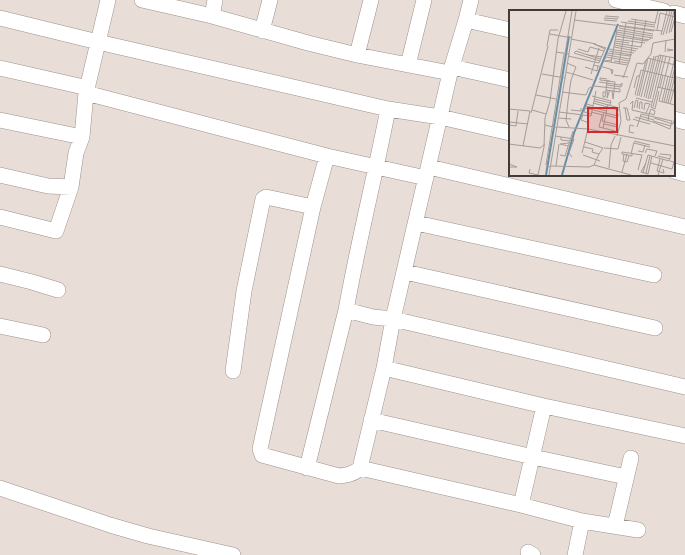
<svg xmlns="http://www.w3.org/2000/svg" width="685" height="555" font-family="Bitter,serif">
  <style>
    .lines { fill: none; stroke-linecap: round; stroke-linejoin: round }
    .minor-casing { stroke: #9c928c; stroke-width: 16 }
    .minor { stroke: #fff; stroke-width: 15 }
    .inset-river { fill: none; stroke: #688ea7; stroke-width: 2 }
    .inset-road { fill: none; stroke: #a59c98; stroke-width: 1 }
    .view { fill: #d62828; fill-opacity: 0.15; stroke: #d62828; stroke-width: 2 }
    .inset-edge { fill: none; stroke: #403b39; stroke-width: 2 }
  </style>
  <rect width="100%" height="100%" fill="#e8ddd7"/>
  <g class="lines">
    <!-- minor casing -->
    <g class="minor-casing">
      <path id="minor" d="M 142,0 L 212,16 L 308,43 L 357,55 L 450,73
        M 471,0 L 466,20 L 450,73 L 393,319 L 384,368 L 360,468 L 521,505 L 582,521 L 638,530
        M 616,0 L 664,11
        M 674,13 L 685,16
        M 212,16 L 215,0
        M 0,18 L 98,42 L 388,109 L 440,117 L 510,133
        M 466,20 L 510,30
        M 262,31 L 270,0
        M 357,55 L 371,0
        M 408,65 L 424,0
        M 452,67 L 510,80
        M 0,68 L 88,88
        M 674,68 L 685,71
        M 86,93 L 327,156 L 426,178
        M 388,109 C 375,176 358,243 346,310 L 373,317 L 393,319 L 685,387
        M 674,119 L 685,122
        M 0,120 L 82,137
        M 327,156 L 313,207 L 260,449 L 262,455 L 339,476 C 347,475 354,474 360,468
        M 429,167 L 685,227
        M 674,171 L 685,174
        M 0,175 L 48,186 L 71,187 L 76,153 L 82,137 L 86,93 L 108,0
        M 0,217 L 56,231 L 71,187
        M 416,223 L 654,275
        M 405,272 L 655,328
        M 0,274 L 32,282 L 58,290
        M 0,326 L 43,335
        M 384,368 L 544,406 L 685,436
        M 233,371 L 244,291 L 263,199 L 266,197 L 313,207
        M 371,420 L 533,457 L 626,477
        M 307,468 L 346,310
        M 0,488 L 110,525 L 148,536 L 233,555
        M 521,505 L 544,406
        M 615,526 L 631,458
        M 528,552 L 533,555
        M 575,555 L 582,521"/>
    </g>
    <!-- minor -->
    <use href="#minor" class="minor"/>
  </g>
  <!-- overview -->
  <g transform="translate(509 10)">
    <rect width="166" height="166" fill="#e8ddd7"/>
    <path class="inset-river" d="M 37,165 L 60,26M 53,165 L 65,123 L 109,14"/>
    <path class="inset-road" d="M 96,6 L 110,7M 95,8 L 109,9M 122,9 L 147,13M 65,10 L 153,21M 95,10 L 108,11M 119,11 L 146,15M 112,12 L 146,17M 146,13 L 149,1M 110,16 L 145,21M 110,18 L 144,24M 148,20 L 151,3 L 166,7M 107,22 L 144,28M 162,22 L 166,7M 160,23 L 165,1M 41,24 L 63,28M 107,24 L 140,30 L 142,28M 157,24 L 163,1M 152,25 L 158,1M 154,25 L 161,1M 106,26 L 138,31 L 139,29M 62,29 L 87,34M 106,29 L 136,33M 106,31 L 120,33M 105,33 L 132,37 L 137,10M 105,35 L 129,39M 38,36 L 41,20 L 49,20M 105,37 L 127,41M 69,39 L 79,42 L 81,37 L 95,41M 100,39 L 125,43M 100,41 L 123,45M 158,41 L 164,40 L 158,39M 47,42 L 60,44M 156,42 L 157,30M 98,43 L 121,46M 56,44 L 63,1M 79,45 L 67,41 L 65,43 L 91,51M 79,45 L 93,47M 79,45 L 91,49M 98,45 L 121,49M 59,46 L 90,53 L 95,41 L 96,39 L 97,38 L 85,34 L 96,39M 96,49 L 97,47 L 120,51M 103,50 L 95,51 L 118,55M 105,51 L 119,53M 102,52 L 108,20 L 144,26M 58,53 L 67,57 L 62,70 L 59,91 L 57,110 L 60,117M 110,54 L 117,13M 89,56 L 94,57 L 104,60 L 103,64 L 102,60M 76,57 L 88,61 L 89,56 L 84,55M 57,62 L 84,70M 33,64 L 56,68M 82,64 L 90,38M 105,65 L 119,67M 114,68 L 121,49 L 127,9M 98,69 L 91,68 L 91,70 L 101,71M 90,72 L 111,75 L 113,73 L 113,75 L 111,75M 98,75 L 112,77 L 113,75M 148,77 L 166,81M 151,77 L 154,65M 125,78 L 128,66 L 131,66M 99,80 L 98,88 L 101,80M 103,80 L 104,89 L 105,81M 105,81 L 106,72 L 98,71 L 97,80 L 111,82 L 111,79M 150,81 L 146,99 L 142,97 L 154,46M 53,82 L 77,85 L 80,78 L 85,76 L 111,79M 97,82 L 94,82 L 94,87 L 96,87 L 97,82 L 97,80M 27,85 L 47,89M 126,85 L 132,60 L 166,68M 83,86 L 102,91 L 101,95M 128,86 L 137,50M 130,86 L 139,48 L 166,55M 132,87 L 142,49M 135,87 L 145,46M 127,88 L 143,92M 137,88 L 147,46 L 149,47M 85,89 L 102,93M 139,89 L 150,45 L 166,48M 141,89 L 152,45M 85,91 L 110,98M 150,91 L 161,47M 150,91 L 166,95M 153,92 L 159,66M 155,92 L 166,48M 84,93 L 110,100M 157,93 L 166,57M 159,93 L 166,66M 99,94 L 94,118 L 106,121M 121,94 L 124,91 L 123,100 L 140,104 L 139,111M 161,94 L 166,75M 77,96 L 98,101M 144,97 L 157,46M 76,98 L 109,106 L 109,104M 114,98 L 118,98 L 121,110 L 118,110M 116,98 L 118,110M 125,98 L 127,90 L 129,91 L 128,98M 0,99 L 21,101 L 14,136M 130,99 L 131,92 L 133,92 L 133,99M 23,100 L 37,104M 62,100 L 72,101 L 72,98M 135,100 L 136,93 L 141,94 L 137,103M 50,102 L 82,106 L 87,81M 82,102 L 94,105M 22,103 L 39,36M 95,103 L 93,111 L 109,115M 82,104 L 75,102 L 78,94 L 84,96M 140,104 L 142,99 L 146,101 L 145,105 L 140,103M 74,105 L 72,110 L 80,113M 93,105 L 90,117 L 94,118M 97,105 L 108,108 L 109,106M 131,106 L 145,110M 126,107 L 144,112M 50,108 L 62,109M 145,108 L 164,114 L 166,108M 124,109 L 130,111 L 128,117M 144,111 L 162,116M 0,112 L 19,114M 95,114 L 109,117M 141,114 L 130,111 L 132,104 L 163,111 L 161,119 L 144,112M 0,115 L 7,116 L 9,101M 36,115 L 48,118M 125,116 L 121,115 L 120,122 L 125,123M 48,117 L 79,119 L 166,136M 46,126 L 65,129 L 60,143 L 63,147M 108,126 L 112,111 L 110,93 L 117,89 L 128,53 L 134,54 L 142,44 L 144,33 L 166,29M 52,127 L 52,130 L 61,131M 125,131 L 141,135M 76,132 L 94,138 L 90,144M 125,133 L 141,137M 0,134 L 31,138 L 36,134M 59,136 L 51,134 L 60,133M 75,137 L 84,139 L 83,142 L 90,144 L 85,155M 95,138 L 109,139 L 112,127M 129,141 L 134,142 L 136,135M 73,143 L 79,119M 136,143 L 138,139 L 148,141 L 146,146M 115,144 L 114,151 L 118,152 L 120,146M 122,144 L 125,132M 123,144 L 123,146 L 113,144 L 113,142 L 133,145 L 129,160M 51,145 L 56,146 L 64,121M 74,145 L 91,151M 149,146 L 161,149M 151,149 L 148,161 L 155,163 L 154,159M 137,153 L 132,162 L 139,164 L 143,146M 142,153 L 163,159 L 165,152 L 161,151M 0,154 L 8,157 L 0,157M 42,156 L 80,157 L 85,155 L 122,165M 47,156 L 50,134M 41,157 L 37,155 L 55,44M 100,158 L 102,135 L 106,126M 21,159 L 20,163 L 29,165M 113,162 L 118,144M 134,163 L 139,145 L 160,151 L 162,145 L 151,144M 137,163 L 141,146M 29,165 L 35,137 L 36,108 L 41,91 L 49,29 L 57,1M 40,165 L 67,1M 149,165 L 154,149"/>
    <path class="view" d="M 79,98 L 108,98 L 108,122 L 79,122 Z"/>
    <rect width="166" height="166" class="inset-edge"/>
  </g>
</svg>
